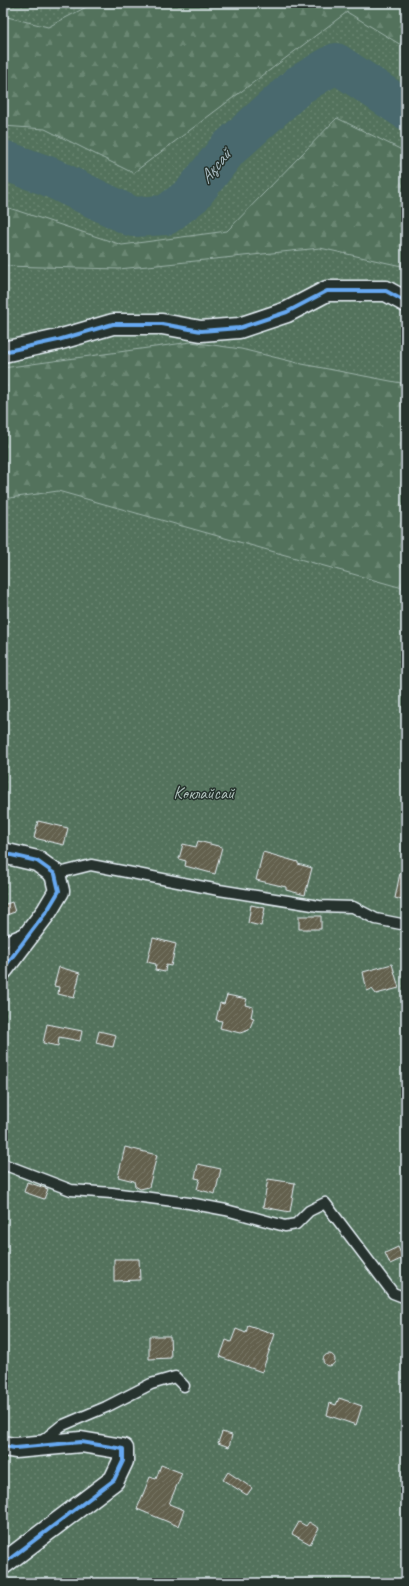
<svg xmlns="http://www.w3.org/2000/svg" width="409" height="1586" font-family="Caveat,sans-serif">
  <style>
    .green { fill: url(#green-dots); stroke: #9db2aa }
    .forest { fill: url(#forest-firs); stroke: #9db2aa }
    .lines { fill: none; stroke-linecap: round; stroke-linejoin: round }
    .river { stroke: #48696e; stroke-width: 40 }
    .building { fill: url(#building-hatch); stroke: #e8f1f8 }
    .service-casing { stroke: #e8f1f8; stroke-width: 13 }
    .minor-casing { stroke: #e8f1f8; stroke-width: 23 }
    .service { stroke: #26332d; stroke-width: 10 }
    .minor { stroke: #26332d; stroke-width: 20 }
    .cycleway-casing { stroke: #26332d; stroke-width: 6 }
    .cycleway { stroke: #66a8f1; stroke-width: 4 }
    .labels { text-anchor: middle; stroke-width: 3; stroke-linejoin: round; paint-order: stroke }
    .park-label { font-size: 17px; fill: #acbeb9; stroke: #26332d }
    .water-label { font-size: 18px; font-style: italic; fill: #a8bbc1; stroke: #26332d }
  </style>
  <defs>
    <pattern id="green-dots" width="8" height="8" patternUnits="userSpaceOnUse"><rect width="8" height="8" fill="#52725b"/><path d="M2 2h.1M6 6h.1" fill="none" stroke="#6b8773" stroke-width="1.8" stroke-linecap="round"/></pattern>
    <pattern id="forest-firs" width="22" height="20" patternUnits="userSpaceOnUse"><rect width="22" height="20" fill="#52725b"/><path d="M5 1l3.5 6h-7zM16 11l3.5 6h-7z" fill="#6b8773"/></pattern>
    <pattern id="building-hatch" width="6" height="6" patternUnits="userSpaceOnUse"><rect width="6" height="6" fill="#63614d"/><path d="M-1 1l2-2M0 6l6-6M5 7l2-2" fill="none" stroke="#797867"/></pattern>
  </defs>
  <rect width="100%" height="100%" fill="#26332d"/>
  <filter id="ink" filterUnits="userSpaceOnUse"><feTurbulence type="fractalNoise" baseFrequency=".025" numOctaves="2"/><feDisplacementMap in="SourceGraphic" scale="8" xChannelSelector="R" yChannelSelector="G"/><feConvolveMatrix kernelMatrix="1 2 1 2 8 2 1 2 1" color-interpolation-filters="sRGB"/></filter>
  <g filter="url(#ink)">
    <!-- green -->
    <path class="green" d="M 3,3 L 406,3 L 406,1583 L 3,1583 Z"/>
    <!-- forest -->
    <path class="forest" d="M 94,3 L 406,3 L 406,48 L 347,12 L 133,173 L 45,129 L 3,126 L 3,16 L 48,27 Z
      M 337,118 L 406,152 L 406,267 L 320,248 L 119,269 L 3,266 L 3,208 L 9,208 L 122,245 L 227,231 Z
      M 191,342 L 241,349 L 302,364 L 406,384 L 406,589 L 58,491 L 3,499 L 3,368 Z"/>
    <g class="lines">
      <!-- river -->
      <path class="river" d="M 3,160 L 48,176 L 133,217 L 166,215 L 192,195 L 228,149 L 299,85 L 336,63 L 406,110"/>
    </g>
    <!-- building -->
    <path class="building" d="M 38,821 L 68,828 L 64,845 L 34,838 Z
      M 198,841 L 222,847 L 215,874 L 185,866 L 186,861 L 179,859 L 183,844 L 196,847 Z
      M 263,852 L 298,862 L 298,864 L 312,868 L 305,895 L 286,890 L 286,887 L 256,880 Z
      M 400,873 L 406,874 L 406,901 L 395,898 Z
      M 12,902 L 15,912 L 3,916 L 3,905 Z
      M 251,905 L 265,908 L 261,926 L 248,923 Z
      M 299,916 L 321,916 L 321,929 L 299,929 Z
      M 153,938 L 176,944 L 171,966 L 166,965 L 165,972 L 155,970 L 156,964 L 147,962 Z
      M 392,964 L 399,988 L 376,994 L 372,989 L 367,991 L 363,972 Z
      M 59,967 L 80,973 L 74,998 L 58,994 L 59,987 L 54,986 Z
      M 227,995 L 247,999 L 245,1005 L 253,1007 L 251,1017 L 254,1018 L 249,1030 L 240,1033 L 220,1028 L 222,1021 L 216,1020 L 220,1003 L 224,1004 Z
      M 47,1024 L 82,1031 L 80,1041 L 59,1037 L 58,1046 L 43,1043 Z
      M 99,1031 L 116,1035 L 113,1047 L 96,1043 Z
      M 3,1112 L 6,1113 L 3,1126 Z
      M 125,1147 L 157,1155 L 149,1187 L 140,1189 L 135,1186 L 134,1181 L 118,1177 Z
      M 198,1164 L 221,1169 L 215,1194 L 197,1189 L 200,1179 L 195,1178 Z
      M 268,1179 L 295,1183 L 290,1212 L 263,1207 Z
      M 27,1182 L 48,1189 L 44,1199 L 24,1192 Z
      M 398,1247 L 403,1258 L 390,1264 L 385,1253 Z
      M 114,1259 L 139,1259 L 140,1280 L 114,1281 Z
      M 248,1325 L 275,1334 L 262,1372 L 220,1357 L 226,1340 L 231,1342 L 236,1329 L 246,1333 Z
      M 149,1336 L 170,1336 L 171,1358 L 149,1359 Z
      M323 1360a6 6 0 1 1 12 0a6 6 0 1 1-12 0Z
      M 339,1398 L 362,1406 L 356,1425 L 327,1415 L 330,1403 L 336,1405 Z
      M 222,1432 L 232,1435 L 229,1447 L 218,1443 Z
      M 161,1465 L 182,1473 L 169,1504 L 184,1510 L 178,1526 L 137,1509 L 150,1477 L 156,1479 Z
      M 228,1472 L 252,1488 L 247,1495 L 223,1480 Z
      M 299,1522 L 306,1526 L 309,1522 L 319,1528 L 310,1544 L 292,1534 Z"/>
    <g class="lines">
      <!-- service casing -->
      <g class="service-casing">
        <path id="service" d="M 55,874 L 91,865 L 219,890 L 319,906 L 353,907 L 376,919 L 406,925
          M 3,942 L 27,932
          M 3,1164 L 71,1190 L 112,1193 L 189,1203 L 226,1210 L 285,1226 L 296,1224 L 309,1211 L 325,1203 L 393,1293 L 406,1298
          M 40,1443 L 61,1426 L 106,1407 L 151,1384 L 175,1377 L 184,1386"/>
      </g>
      <!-- minor casing -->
      <g class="minor-casing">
        <path id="minor" d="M 3,352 L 58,340 L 113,324 L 162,324 L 201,331 L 239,328 L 287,312 L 327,291 L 386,291 L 406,302
          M 3,853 L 37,861 L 55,874 L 59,891 L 47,911 L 3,969
          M 3,1446 L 15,1448 L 81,1442 L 123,1449 L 123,1461 L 114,1480 L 3,1564"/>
      </g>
      <!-- service -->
      <use href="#service" class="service"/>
      <!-- minor -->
      <use href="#minor" class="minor"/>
      <!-- cycleway casing -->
      <g class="cycleway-casing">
        <path id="cycleway" d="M 3,352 L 58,340 L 113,324 L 162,324 L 201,331 L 239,328 L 287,312 L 327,291 L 386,291 L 406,302
          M 3,853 L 37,861 L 55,874 L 59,891 L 47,911 L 3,969
          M 3,1446 L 15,1448 L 81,1442 L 123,1449 L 123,1461 L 114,1480 L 3,1564"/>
      </g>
      <!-- cycleway -->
      <use href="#cycleway" class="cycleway"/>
    </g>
  </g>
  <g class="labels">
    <!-- park labels -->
    <g class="park-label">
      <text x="204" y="799">Көклайсай</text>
    </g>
    <!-- water labels -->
    <g class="water-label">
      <text transform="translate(215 166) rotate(-51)" y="6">Ақсай</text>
    </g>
  </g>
  <!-- margin -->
  <rect width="409" height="1586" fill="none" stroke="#26332d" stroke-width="16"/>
  <rect x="8" y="8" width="393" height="1570" fill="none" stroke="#e8f1f8" stroke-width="1.5" filter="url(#ink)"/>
</svg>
